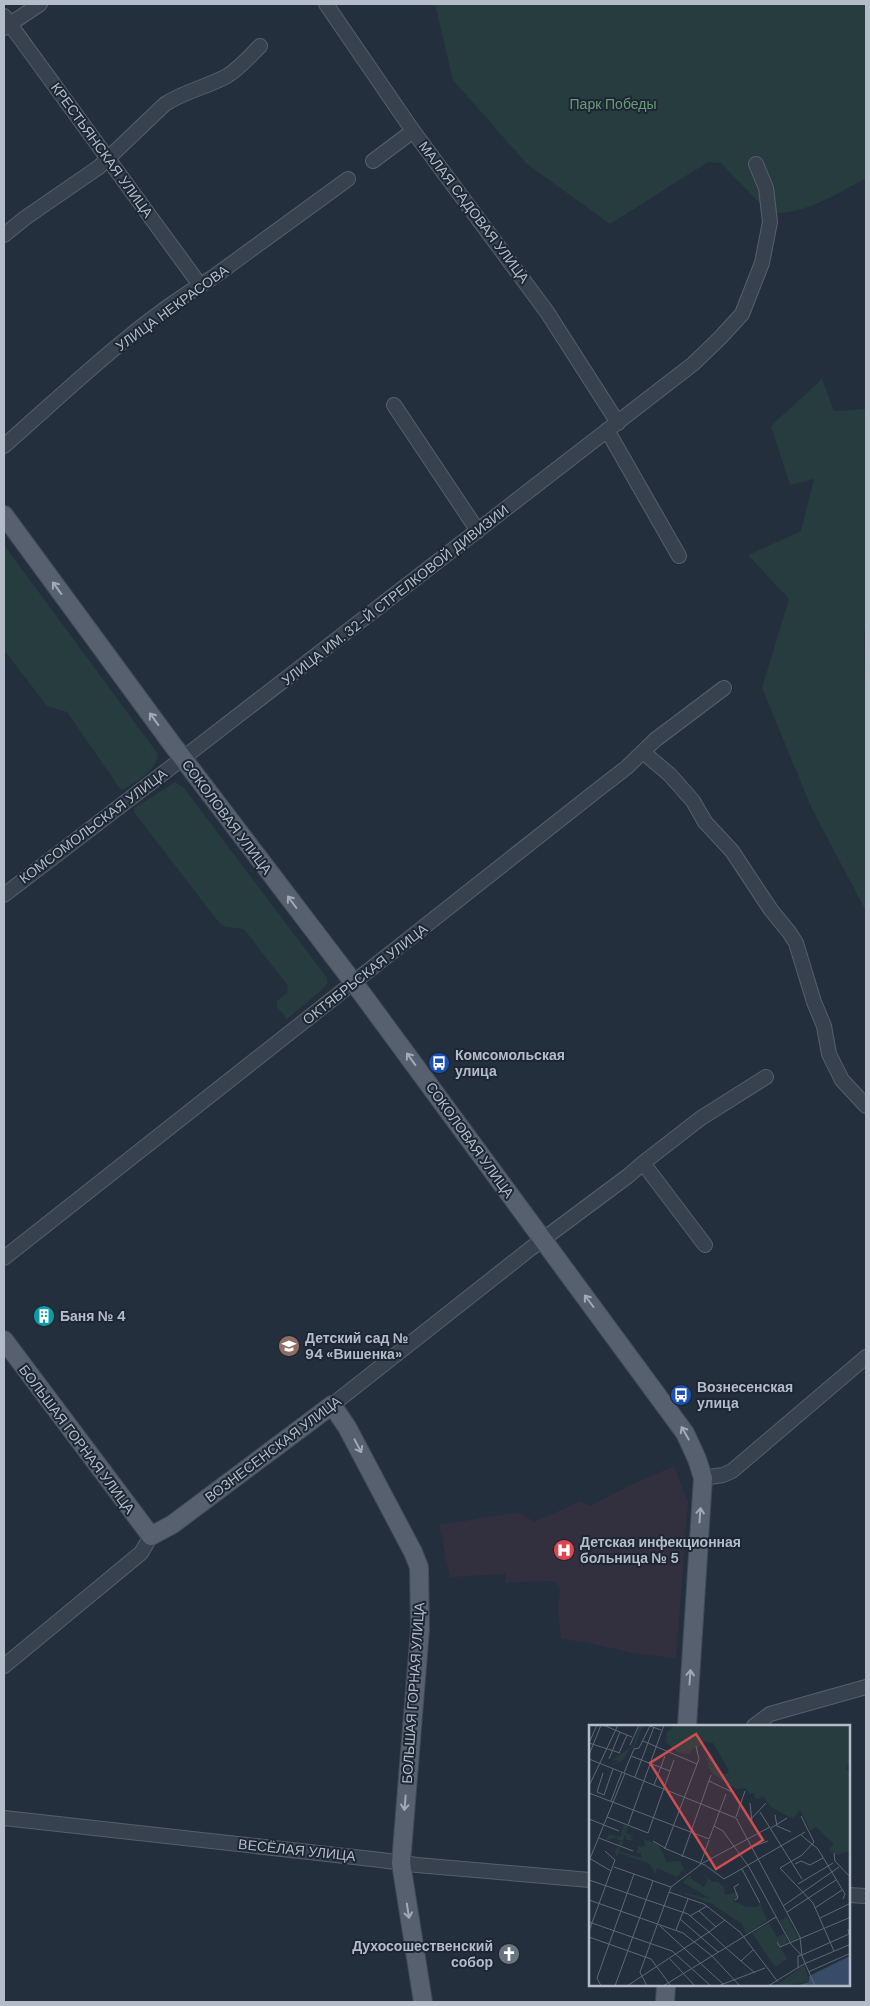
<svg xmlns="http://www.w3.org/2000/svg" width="870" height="2006" font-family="'DM Sans',sans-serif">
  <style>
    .medical { fill: #32303f }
    .green { fill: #263c3f }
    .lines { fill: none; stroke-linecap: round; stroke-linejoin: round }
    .minor-casing { stroke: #565f6c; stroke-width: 16 }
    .major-casing { stroke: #414a57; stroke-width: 20 }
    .minor { stroke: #38414e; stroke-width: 14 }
    .major { stroke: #56606e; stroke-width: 18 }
    .oneway { stroke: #a1aab7 }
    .labels { text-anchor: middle; stroke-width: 4; stroke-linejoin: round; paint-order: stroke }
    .park-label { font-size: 14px; fill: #6b9a76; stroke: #1d2633 }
    .street-label { font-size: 14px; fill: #b4bcc9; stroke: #1d2633 }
    .poi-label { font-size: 14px; font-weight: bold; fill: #b4bcc9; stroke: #1d2633; text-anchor: start }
    .inset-road { fill: none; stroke: #5e6776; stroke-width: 1 }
    .view { fill: #ce4d50; fill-opacity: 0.15; stroke: #ce4d50; stroke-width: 2.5 }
    .inset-edge { fill: none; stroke: #b4bcc9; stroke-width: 2.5 }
  </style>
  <rect width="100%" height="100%" fill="#242f3e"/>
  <!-- medical -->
  <path class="medical" d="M 674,1466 L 688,1502 L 676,1658 L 638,1654 L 584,1642 L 561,1639 L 558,1607 L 560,1592 L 558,1585 L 552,1581 L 505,1583 L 506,1574 L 450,1577 L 439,1525 L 519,1512 L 534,1522 L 581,1501 L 590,1506 L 633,1484 Z"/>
  <!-- green -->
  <path class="green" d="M 435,4 L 866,4 L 866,178 C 842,191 817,207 789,212 C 782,213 777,212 770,214 L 721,163 L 708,162 L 610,224 L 527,164 L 453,80 Z
    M 822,379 L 834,411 L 866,409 L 866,621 L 864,635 L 866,732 L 866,911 L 812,809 L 762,688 L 789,599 L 748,555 L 801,531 L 814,479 L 790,485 L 771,426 Z
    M 4,545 L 158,754 C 156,772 138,780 124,789 L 121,790 L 67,712 L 47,706 L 4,650 Z
    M 175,782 L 184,788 L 327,978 L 327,984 L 323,989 L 287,1019 L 277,1007 L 277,1001 L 287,993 L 288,986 L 244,929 L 225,927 L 220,924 L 134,812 L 135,808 Z"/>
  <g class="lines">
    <!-- minor casing -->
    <g class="minor-casing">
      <path id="minor" d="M 326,4 L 413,131 L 547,312 L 618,423
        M 4,16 L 200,285
        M 4,28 L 40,4
        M 373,161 L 413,131
        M 4,235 L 25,218 L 99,167 L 165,104 C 185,91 207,87 227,76 C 240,68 250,56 260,46
        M 394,405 L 478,531
        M 607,430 L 679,556
        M 4,446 C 70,388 136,323 212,278 L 348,179
        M 643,752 L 670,775 L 693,801 L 705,822 L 732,851 L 771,910 L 789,932 L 796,943 L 814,1002 L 824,1026 L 829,1054 L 842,1080 L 866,1106
        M 4,895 L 200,745 L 693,364 L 720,338 L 742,314 L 762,263 L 770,222 L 766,188 L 756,164
        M 643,1163 L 705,1245
        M 4,1258 L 600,788 L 626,768 L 655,740 L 724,688
        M 332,1405 L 530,1249 L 628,1176 L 643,1163 L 701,1118 L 766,1077
        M 703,1478 L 723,1475 L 732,1471 L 866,1357
        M 4,1666 L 141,1553 L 151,1536
        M 754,1726 L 770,1714 L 866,1687
        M 4,1818 L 381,1860 L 417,1865 L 590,1880
        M 849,1895 L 866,1896"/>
    </g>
    <!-- major casing -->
    <g class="major-casing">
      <path id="major" d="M 4,515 L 172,744 L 363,995 L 685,1433 L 697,1459 L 703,1478 L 687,1726
        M 4,1340 L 151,1536 L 173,1524 L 332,1405 L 347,1427 L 413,1552 L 419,1567 L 420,1629 L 401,1863 L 423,2002
        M 665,2002 L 666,1985"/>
    </g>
    <!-- minor -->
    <use href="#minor" class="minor"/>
    <!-- major -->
    <use href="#major" class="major"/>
  </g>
  <!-- one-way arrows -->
  <defs><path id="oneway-shaft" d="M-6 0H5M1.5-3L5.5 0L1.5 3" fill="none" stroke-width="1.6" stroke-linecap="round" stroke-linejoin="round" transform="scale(1.25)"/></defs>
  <g class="oneway">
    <use href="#oneway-shaft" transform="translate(57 588) rotate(-126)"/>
    <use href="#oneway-shaft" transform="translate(154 719) rotate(-126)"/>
    <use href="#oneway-shaft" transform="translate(292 902) rotate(-127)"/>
    <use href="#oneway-shaft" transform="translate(411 1059) rotate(-126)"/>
    <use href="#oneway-shaft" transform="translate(589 1301) rotate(-127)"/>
    <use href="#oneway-shaft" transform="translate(685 1433) rotate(-120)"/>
    <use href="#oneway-shaft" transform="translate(358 1446) rotate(62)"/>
    <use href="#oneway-shaft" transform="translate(700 1515) rotate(-86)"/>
    <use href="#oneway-shaft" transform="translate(690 1677) rotate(-86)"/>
    <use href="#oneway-shaft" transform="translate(405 1803) rotate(95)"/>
    <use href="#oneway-shaft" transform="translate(408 1911) rotate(81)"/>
  </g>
  <!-- icons -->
  <defs>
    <g id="bus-disc" transform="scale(1.125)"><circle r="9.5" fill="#1a4fb4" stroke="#1d2633"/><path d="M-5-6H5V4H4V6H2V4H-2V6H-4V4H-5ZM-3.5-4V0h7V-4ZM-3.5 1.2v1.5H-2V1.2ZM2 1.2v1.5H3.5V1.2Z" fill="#fff"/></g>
    <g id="building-disc" transform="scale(1.125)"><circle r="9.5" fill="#0f9aa8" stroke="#1d2633"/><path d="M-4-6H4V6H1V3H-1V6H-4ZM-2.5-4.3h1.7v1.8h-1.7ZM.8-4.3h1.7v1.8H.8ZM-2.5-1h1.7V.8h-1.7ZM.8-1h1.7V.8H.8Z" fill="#fff"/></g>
    <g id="school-disc" transform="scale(1.125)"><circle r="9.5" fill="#8d6e63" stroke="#1d2633"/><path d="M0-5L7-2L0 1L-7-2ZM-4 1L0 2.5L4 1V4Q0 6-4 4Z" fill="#fff"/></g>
    <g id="hospital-disc" transform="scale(1.125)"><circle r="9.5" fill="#e0444e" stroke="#1d2633"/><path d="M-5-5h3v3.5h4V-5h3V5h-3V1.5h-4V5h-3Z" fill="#fff"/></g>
    <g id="church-disc" transform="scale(1.125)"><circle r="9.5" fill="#6b7280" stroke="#1d2633"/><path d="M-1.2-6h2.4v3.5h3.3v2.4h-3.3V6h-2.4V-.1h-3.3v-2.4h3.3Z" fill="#fff"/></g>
  </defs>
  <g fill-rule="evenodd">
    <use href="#bus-disc" x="439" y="1063"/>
    <use href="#building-disc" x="44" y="1316"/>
    <use href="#school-disc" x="289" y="1346"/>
    <use href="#bus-disc" x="681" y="1395"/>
    <use href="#hospital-disc" x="564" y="1550"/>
    <use href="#church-disc" x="509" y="1954"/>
  </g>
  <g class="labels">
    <!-- park labels -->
    <g class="park-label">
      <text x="613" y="109">Парк Победы</text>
    </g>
    <!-- street labels -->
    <g class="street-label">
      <text transform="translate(102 150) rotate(54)" y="5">КРЕСТЬЯНСКАЯ УЛИЦА</text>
      <text transform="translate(474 212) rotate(53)" y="5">МАЛАЯ САДОВАЯ УЛИЦА</text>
      <text transform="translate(172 308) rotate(-36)" y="5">УЛИЦА НЕКРАСОВА</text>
      <text transform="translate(395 595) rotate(-38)" y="5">УЛИЦА ИМ. 32-Й СТРЕЛКОВОЙ ДИВИЗИИ</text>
      <text transform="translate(227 817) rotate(53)" y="5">СОКОЛОВАЯ УЛИЦА</text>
      <text transform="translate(93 826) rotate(-37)" y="5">КОМСОМОЛЬСКАЯ УЛИЦА</text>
      <text transform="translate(365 974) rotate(-38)" y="5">ОКТЯБРЬСКАЯ УЛИЦА</text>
      <text transform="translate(470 1140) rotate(54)" y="5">СОКОЛОВАЯ УЛИЦА</text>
      <text transform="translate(77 1439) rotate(53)" y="5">БОЛЬШАЯ ГОРНАЯ УЛИЦА</text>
      <text transform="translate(273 1449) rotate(-37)" y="5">ВОЗНЕСЕНСКАЯ УЛИЦА</text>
      <text transform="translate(413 1693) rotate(-86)" y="5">БОЛЬШАЯ ГОРНАЯ УЛИЦА</text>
      <text transform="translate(297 1850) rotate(6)" y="5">ВЕСЁЛАЯ УЛИЦА</text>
    </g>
    <!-- poi labels -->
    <g class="poi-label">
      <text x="455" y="1060">Комсомольская<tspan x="455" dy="16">улица</tspan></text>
      <text x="60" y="1321">Баня № 4</text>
      <text x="305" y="1343">Детский сад №<tspan x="305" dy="16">94 «Вишенка»</tspan></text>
      <text x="697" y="1392">Вознесенская<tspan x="697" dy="16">улица</tspan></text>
      <text x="580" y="1547">Детская инфекционная<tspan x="580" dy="16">больница № 5</tspan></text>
      <text x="493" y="1951" text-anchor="end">Духосошественский<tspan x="493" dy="16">собор</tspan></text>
    </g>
  </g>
  <!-- overview -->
  <g transform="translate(589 1725)">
    <rect width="261" height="261" fill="#242f3e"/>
    <path d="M 50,0 L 59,0 L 52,5 L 45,23 L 41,24 L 34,35 L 21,41 L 30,35 L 22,36 L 45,20 ZM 86,0 L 261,0 L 261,38 L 257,44 L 261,47 L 261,126 L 248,130 L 240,125 L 245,119 L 227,102 L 221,106 L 211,85 L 204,93 L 200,92 L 182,82 L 174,71 L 169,74 L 165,72 L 166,68 L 161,69 L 156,63 L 147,64 L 124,49 L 119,42 L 120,36 L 116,35 L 123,29 L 131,48 L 137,49 L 140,46 L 124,18 L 115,16 L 109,23 L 104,23 L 101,29 L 88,27 L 77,17 L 78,7 ZM 35,99 L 39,101 L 37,108 L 45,111 L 40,112 L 45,115 L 38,115 L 36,109 L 33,120 L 29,119 L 33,115 L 28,115 L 29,112 L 17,115 L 20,109 L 31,112 ZM 55,114 L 70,120 L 78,137 L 91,136 L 97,148 L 94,145 L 88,152 L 68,143 L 66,149 L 61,139 L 31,128 L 27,132 L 26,125 L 31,121 L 30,126 L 52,133 L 52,128 L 48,128 L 49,122 L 56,121 ZM 112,145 L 123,157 L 129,157 L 135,162 L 136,170 L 149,167 L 150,172 L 144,176 L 158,182 L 168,182 L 175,176 L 172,181 L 178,195 L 157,209 L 153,199 L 123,179 L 91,167 L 122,174 L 93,157 L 103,149 L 101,153 L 115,162 L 119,155 ZM 198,192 L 210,213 L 202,217 L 191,196 ZM 180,198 L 188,212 L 195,209 L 199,217 L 191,222 L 198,234 L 186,242 L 163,208 ZM 215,240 L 221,257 L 187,261 L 190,258 Z" fill="#263c3f"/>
    <path d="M 261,231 L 261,261 L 207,261 L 220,257 L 220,251 Z" fill="#394c67"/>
    <path class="inset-road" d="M 14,0 L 43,12M 54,16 L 108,39M 0,18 L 31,28M 0,18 L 8,0M 41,20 L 50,0M 30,28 L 38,10M 0,30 L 12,0M 42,31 L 81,46M 0,34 L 147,93 L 211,212 L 213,231 L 226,261M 20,34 L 31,7M 14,48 L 8,67 L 15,70 L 24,44M 35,48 L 45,24 L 50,23 L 61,1 L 72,5M 46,52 L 65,2M 120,56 L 145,68M 65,60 L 76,31M 0,61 L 29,0M 0,68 L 120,114 L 125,101 L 134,106 L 160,142 L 202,219 L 213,231M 22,76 L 33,47M 161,78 L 163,97M 171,87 L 213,154M 186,90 L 188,101 L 202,107M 212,91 L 225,117 L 213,130 L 191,143 L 224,178 L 245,226M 18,92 L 59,108 L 85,35M 147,92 L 156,66M 163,93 L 177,78M 0,94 L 30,106M 39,100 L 75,0M 125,101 L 137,69M 182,103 L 198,93M 212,110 L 229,124 L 256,169 L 254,174M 10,113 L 44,126M 64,116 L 76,123 L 110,34 L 107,21M 163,122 L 179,116M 75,123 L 116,140 L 135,154 L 216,107M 245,128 L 246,136 L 262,153M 93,132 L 122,50M 0,133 L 22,146M 0,136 L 36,48M 112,139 L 181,102M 206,139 L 212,136 L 221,140 L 234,133M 25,142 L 82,162M 153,144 L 171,178M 0,155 L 99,189 L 120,207 L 136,195M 209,159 L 244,138M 82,162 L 111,140 L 120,115M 80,167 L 115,179 L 151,207 L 189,257M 0,175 L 94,208 L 123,231M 146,175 L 149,173 L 145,162 L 150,159M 194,181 L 250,142M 226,183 L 253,165M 110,186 L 127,202M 198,187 L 247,155M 101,191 L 118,181M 231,193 L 262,178M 91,194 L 129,227M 0,197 L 83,226 L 122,261M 71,201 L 134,259M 87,205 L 99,174M 0,206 L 26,135 L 16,126M 0,212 L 62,234 L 82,261M 188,217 L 191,222 L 262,192M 137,223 L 166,248M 213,230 L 260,209 L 259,204M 123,231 L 151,261M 81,234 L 106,261M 152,236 L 164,225M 209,243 L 209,231 L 212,230M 219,247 L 262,228M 12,261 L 8,253 L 45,149M 26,261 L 64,156M 38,261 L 120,207 L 137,223M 58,261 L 51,247 L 82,162M 74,261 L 187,192M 129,261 L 176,243M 179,261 L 215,239 L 262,219"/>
    <path class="view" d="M 107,9 L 174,115 L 127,144 L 61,38 Z"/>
    <rect width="261" height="261" class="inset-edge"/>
  </g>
  <!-- border -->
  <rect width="870" height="2006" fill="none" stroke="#b4bcc9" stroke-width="10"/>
</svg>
